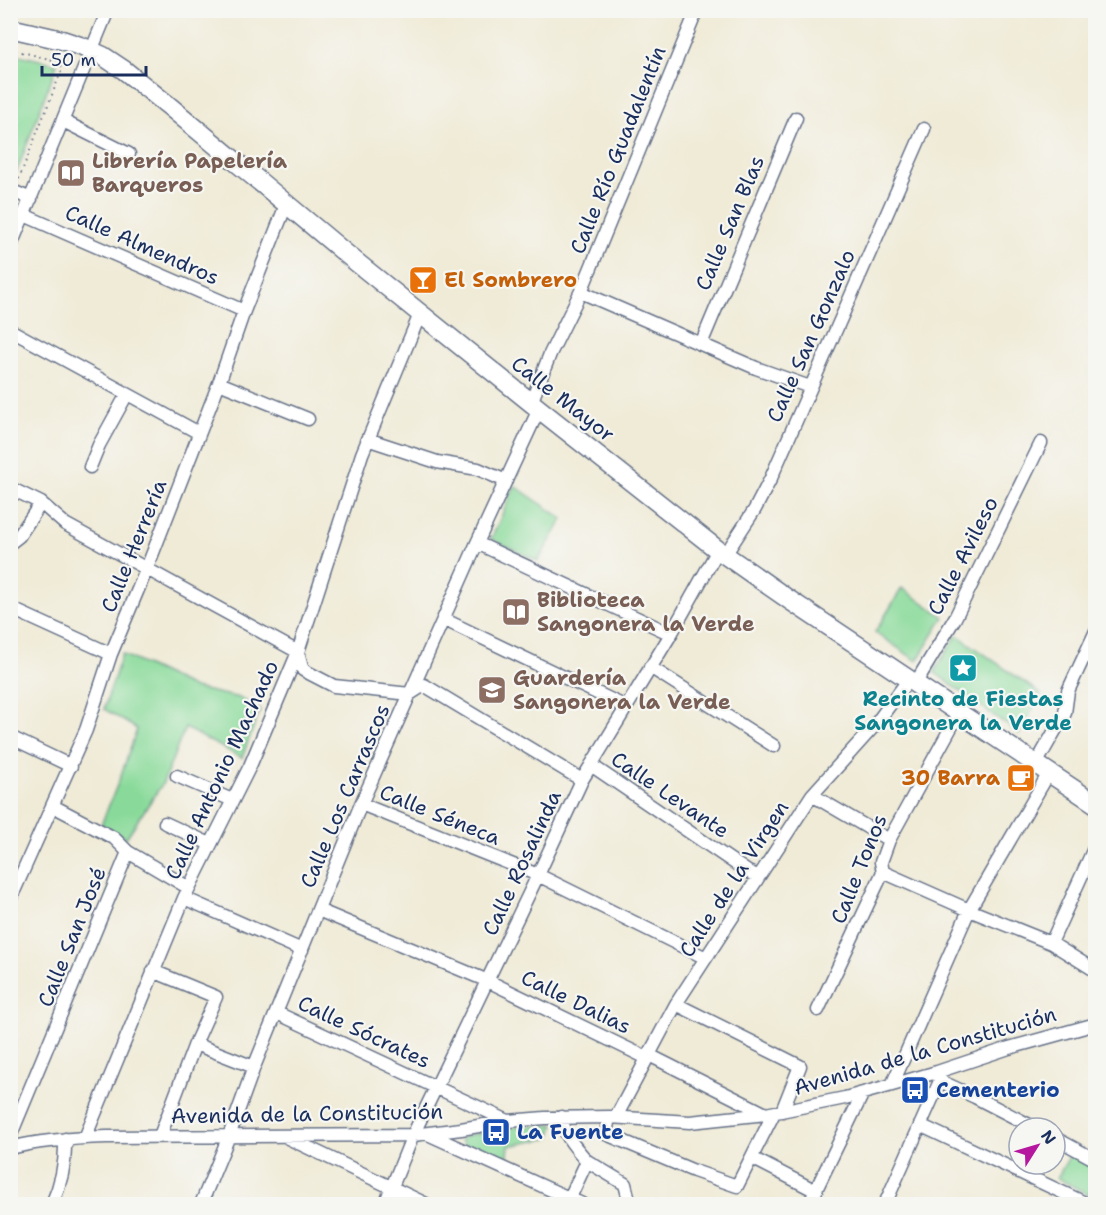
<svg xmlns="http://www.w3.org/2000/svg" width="1106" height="1215" font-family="'Shantell Sans',sans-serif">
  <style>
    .green { fill: #89da9a; stroke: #52847c; stroke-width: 1.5 }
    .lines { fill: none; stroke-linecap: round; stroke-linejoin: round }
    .street-casing { stroke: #667188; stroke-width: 15 }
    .secondary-casing { stroke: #667188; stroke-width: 21 }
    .path { stroke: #667188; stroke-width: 2; stroke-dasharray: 1.5 4.5; stroke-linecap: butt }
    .street { stroke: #fff; stroke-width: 12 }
    .secondary { stroke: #fff; stroke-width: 18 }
    .labels { text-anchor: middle; stroke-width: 4.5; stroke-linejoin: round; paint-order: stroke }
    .street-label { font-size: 21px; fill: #1b2f5e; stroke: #f6f6f2 }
    .education-label { font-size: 21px; font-weight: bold; fill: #785e54; stroke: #f6f6f2; text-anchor: start }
    .food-label { font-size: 21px; font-weight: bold; fill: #c56008; stroke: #f6f6f2; text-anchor: start }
    .culture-label { font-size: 21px; font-weight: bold; fill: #0d838f; stroke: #f6f6f2 }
    .transit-label { font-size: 21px; font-weight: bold; fill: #164399; stroke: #f6f6f2; text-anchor: start }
  </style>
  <rect width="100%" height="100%" fill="#f6f6f2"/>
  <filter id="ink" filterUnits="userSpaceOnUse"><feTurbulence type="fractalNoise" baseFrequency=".0167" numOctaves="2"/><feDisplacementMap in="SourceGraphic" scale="12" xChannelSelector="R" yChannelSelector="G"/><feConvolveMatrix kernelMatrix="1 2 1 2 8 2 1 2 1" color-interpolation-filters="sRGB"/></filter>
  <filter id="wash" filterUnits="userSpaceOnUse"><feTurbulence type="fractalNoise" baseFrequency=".008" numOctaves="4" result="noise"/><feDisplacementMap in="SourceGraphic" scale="24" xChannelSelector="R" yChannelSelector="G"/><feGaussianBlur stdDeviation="1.35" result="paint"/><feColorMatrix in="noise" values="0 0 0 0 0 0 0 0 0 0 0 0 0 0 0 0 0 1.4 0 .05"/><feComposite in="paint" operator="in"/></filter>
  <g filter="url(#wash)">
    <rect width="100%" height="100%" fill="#f0ebd7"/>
    <!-- green -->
    <path class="green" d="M 11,53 L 57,64 L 17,171 L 11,168 Z
      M 515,486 L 563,519 L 538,561 L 491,539 Z
      M 902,588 L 944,617 L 917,661 L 875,632 Z
      M 957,635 L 1041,694 L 1019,734 L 934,672 Z
      M 122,654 L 194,688 L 240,698 L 260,710 L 242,758 L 185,728 L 163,783 L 126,838 L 101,825 L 120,778 L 137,729 L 104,709 Z
      M 554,1125 L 550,1138 L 509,1146 L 507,1163 L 464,1145 L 461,1141 L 463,1138 L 469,1135 L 513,1127 Z
      M 1071,1153 L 1095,1167 L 1095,1198 L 1057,1178 Z"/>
  </g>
  <g filter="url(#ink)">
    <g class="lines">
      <!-- street casing -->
      <g class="street-casing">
        <path id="street" d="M 63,121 L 129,154
          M 10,190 L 31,199
          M 24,215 L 244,311
          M 10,248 L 108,10
          M 581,292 L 756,368 L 810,387
          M 10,330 L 199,433
          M 701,344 L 796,118
          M 219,383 L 308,419
          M 531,403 L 550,354 L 583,287 L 697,10
          M 367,439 L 437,462 L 478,469 L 506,481
          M 90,467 L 99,445 L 127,394
          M 10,488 L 41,503 L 65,524 L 298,652 L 303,670 L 334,686 L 410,694 L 424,685 L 582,780
          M 10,543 L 19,536 L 41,503
          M 477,543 L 671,634
          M 725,555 L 755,509 L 771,478 L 924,129
          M 10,608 L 111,654
          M 443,619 L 626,707
          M 650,667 L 774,746
          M 915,684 L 955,618 L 1041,443
          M 10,737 L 71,766
          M 1036,764 L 1065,713 L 1068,691 L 1096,631
          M 591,765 L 748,872 L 758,876
          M 177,776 L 232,800
          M 812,795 L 889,840
          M 361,804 L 538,875 L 706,958
          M 53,806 L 114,838 L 128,852 L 189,888
          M 165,823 L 210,844
          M 883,872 L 969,910 L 1051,943 L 1096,971
          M 184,898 L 302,950
          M 10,900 L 86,730 L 111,654 L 147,568 L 219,383 L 244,311 L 286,205
          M 318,910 L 488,981 L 647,1058
          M 1051,943 L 1096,844
          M 153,971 L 216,997 L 195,1044
          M 676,1004 L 800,1066 L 782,1111
          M 818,1010 L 883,872 L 881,862 L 889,840 L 959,713
          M 277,1013 L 508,1121
          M 649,1055 L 766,1114
          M 940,1081 L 975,1097 L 1035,1128
          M 892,1085 L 969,910 L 1049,773
          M 561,1117 C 565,1137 574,1146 587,1161 L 567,1204
          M 609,1117 L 606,1134 L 694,1171 L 737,1186 L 774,1113
          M 616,1117 L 676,1004 L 812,795 L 875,725 L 909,679
          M 920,1125 L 1087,1204
          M 430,1135 L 582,1204
          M 160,1136 L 195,1044 L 254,1067
          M 10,1137 L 128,852
          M 85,1138 L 184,898 L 250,766 L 298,652 L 362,454 L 420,314
          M 288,1138 L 426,1204
          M 1055,1138 L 1096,1160
          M 10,1148 C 42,1140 75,1138 107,1137 L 413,1135 L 461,1129 L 508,1121 L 545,1118 L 609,1117 L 690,1122 L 766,1114 L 845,1098 L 892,1085 L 937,1072 L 1009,1048 L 1096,1024
          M 752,1158 L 816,1191
          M 587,1161 L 625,1184 L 630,1204
          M 52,1204 C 61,1184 66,1162 65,1139
          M 201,1204 L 229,1136 L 254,1067 L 361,804 L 477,543 L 539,409
          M 385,1204 L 413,1135 L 538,875 L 582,780 L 671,634 L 718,550
          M 809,1204 L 863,1093
          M 885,1204 L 940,1081 L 937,1072"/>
      </g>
      <!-- secondary casing -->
      <g class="secondary-casing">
        <path id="secondary" d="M 10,28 L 62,40 L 83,47 L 103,56 L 124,70 L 169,106 L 350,257 L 539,409 L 718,550 L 788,599 L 1096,804"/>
      </g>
      <!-- path -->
      <path class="path" d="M 10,49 L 53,60 L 61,66 L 61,72 L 18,181"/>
      <!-- street -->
      <use href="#street" class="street"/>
      <!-- secondary -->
      <use href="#secondary" class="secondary"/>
    </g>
  </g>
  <!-- icons -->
  <defs>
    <g id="library-square" transform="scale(1.5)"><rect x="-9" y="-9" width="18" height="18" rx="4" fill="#8d6e63" stroke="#f6f6f2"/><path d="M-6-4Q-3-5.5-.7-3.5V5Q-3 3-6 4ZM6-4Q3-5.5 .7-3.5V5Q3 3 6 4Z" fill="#fff"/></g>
    <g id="bar-square" transform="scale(1.5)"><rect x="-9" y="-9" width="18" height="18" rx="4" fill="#e8710a" stroke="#f6f6f2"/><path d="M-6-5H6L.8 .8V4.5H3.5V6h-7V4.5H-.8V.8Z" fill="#fff"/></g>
    <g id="sight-square" transform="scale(1.5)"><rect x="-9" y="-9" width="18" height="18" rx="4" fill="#0f9aa8" stroke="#f6f6f2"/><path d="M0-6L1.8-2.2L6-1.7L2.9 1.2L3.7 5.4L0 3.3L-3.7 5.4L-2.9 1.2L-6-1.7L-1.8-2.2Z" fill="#fff"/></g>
    <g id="school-square" transform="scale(1.5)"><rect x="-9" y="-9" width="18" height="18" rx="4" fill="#8d6e63" stroke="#f6f6f2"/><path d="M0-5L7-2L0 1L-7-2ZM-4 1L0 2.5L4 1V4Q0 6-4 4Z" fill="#fff"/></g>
    <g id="cafe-square" transform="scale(1.5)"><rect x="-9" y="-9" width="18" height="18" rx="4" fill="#e8710a" stroke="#f6f6f2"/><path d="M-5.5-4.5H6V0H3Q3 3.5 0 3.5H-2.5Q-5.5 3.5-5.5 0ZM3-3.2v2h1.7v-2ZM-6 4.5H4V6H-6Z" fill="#fff"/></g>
    <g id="bus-square" transform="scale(1.5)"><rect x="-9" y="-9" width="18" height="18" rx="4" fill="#1a4fb4" stroke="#f6f6f2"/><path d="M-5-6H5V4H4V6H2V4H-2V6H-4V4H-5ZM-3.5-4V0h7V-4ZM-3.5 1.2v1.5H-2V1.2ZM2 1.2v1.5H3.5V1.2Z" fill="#fff"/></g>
  </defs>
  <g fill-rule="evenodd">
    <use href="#library-square" x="71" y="173"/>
    <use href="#bar-square" x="423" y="280"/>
    <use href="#library-square" x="516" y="612"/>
    <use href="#sight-square" x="963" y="668"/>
    <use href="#school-square" x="492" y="690"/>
    <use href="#cafe-square" x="1021" y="778"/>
    <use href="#bus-square" x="915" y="1090"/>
    <use href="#bus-square" x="496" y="1132"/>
  </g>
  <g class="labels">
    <!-- street labels -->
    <g class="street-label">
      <text transform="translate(618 150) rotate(-68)" y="7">Calle Río Guadalentín</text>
      <text transform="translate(730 223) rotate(-67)" y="7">Calle San Blas</text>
      <text transform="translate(142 245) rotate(24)" y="7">Calle Almendros</text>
      <text transform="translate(811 336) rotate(-66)" y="7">Calle San Gonzalo</text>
      <text transform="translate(563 399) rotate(38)" y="7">Calle Mayor</text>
      <text transform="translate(134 546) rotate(-68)" y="7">Calle Herrería</text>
      <text transform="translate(963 556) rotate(-63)" y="7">Calle Avileso</text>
      <text transform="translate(222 770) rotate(-65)" y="7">Calle Antonio Machado</text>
      <text transform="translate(670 795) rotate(34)" y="7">Calle Levante</text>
      <text transform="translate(345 796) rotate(-67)" y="7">Calle Los Carrascos</text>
      <text transform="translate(440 815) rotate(22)" y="7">Calle Séneca</text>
      <text transform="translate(522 863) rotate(-65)" y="7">Calle Rosalinda</text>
      <text transform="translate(859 869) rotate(-68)" y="7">Calle Tonos</text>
      <text transform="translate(734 879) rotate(-57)" y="7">Calle de la Virgen</text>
      <text transform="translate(72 937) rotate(-68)" y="7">Calle San José</text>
      <text transform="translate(576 1002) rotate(26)" y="7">Calle Dalias</text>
      <text transform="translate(364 1032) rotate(25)" y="7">Calle Sócrates</text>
      <text transform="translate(925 1051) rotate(-16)" y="7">Avenida de la Constitución</text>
      <text transform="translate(307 1114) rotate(-1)" y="7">Avenida de la Constitución</text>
    </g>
    <!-- education labels -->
    <g class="education-label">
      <text x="92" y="168">Librería Papelería<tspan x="92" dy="24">Barqueros</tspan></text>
      <text x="537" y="607">Biblioteca<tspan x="537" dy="24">Sangonera la Verde</tspan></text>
      <text x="513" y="685">Guardería<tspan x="513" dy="24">Sangonera la Verde</tspan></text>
    </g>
    <!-- food labels -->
    <g class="food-label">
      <text x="444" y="287">El Sombrero</text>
      <text x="1000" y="785" text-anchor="end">30 Barra</text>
    </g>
    <!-- culture labels -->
    <g class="culture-label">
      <text x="963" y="706">Recinto de Fiestas<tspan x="963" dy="24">Sangonera la Verde</tspan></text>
    </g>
    <!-- transit labels -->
    <g class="transit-label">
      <text x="936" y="1097">Cementerio</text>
      <text x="517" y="1139">La Fuente</text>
    </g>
  </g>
  <!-- margin -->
  <rect width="1106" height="1215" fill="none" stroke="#f6f6f2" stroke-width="36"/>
  <!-- north arrow -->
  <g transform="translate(1037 1146) rotate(53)"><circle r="28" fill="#f6f6f2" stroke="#9ea6b7" stroke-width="1.5"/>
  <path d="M0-4.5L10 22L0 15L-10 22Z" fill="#b5179e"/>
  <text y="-9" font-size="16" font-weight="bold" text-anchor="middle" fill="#1b2f5e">N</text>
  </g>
  <!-- scale -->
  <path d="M42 66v9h104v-9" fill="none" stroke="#1b2f5e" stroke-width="3"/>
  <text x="51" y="66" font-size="18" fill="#1b2f5e" stroke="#f6f6f2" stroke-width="4.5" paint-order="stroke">50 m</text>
</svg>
